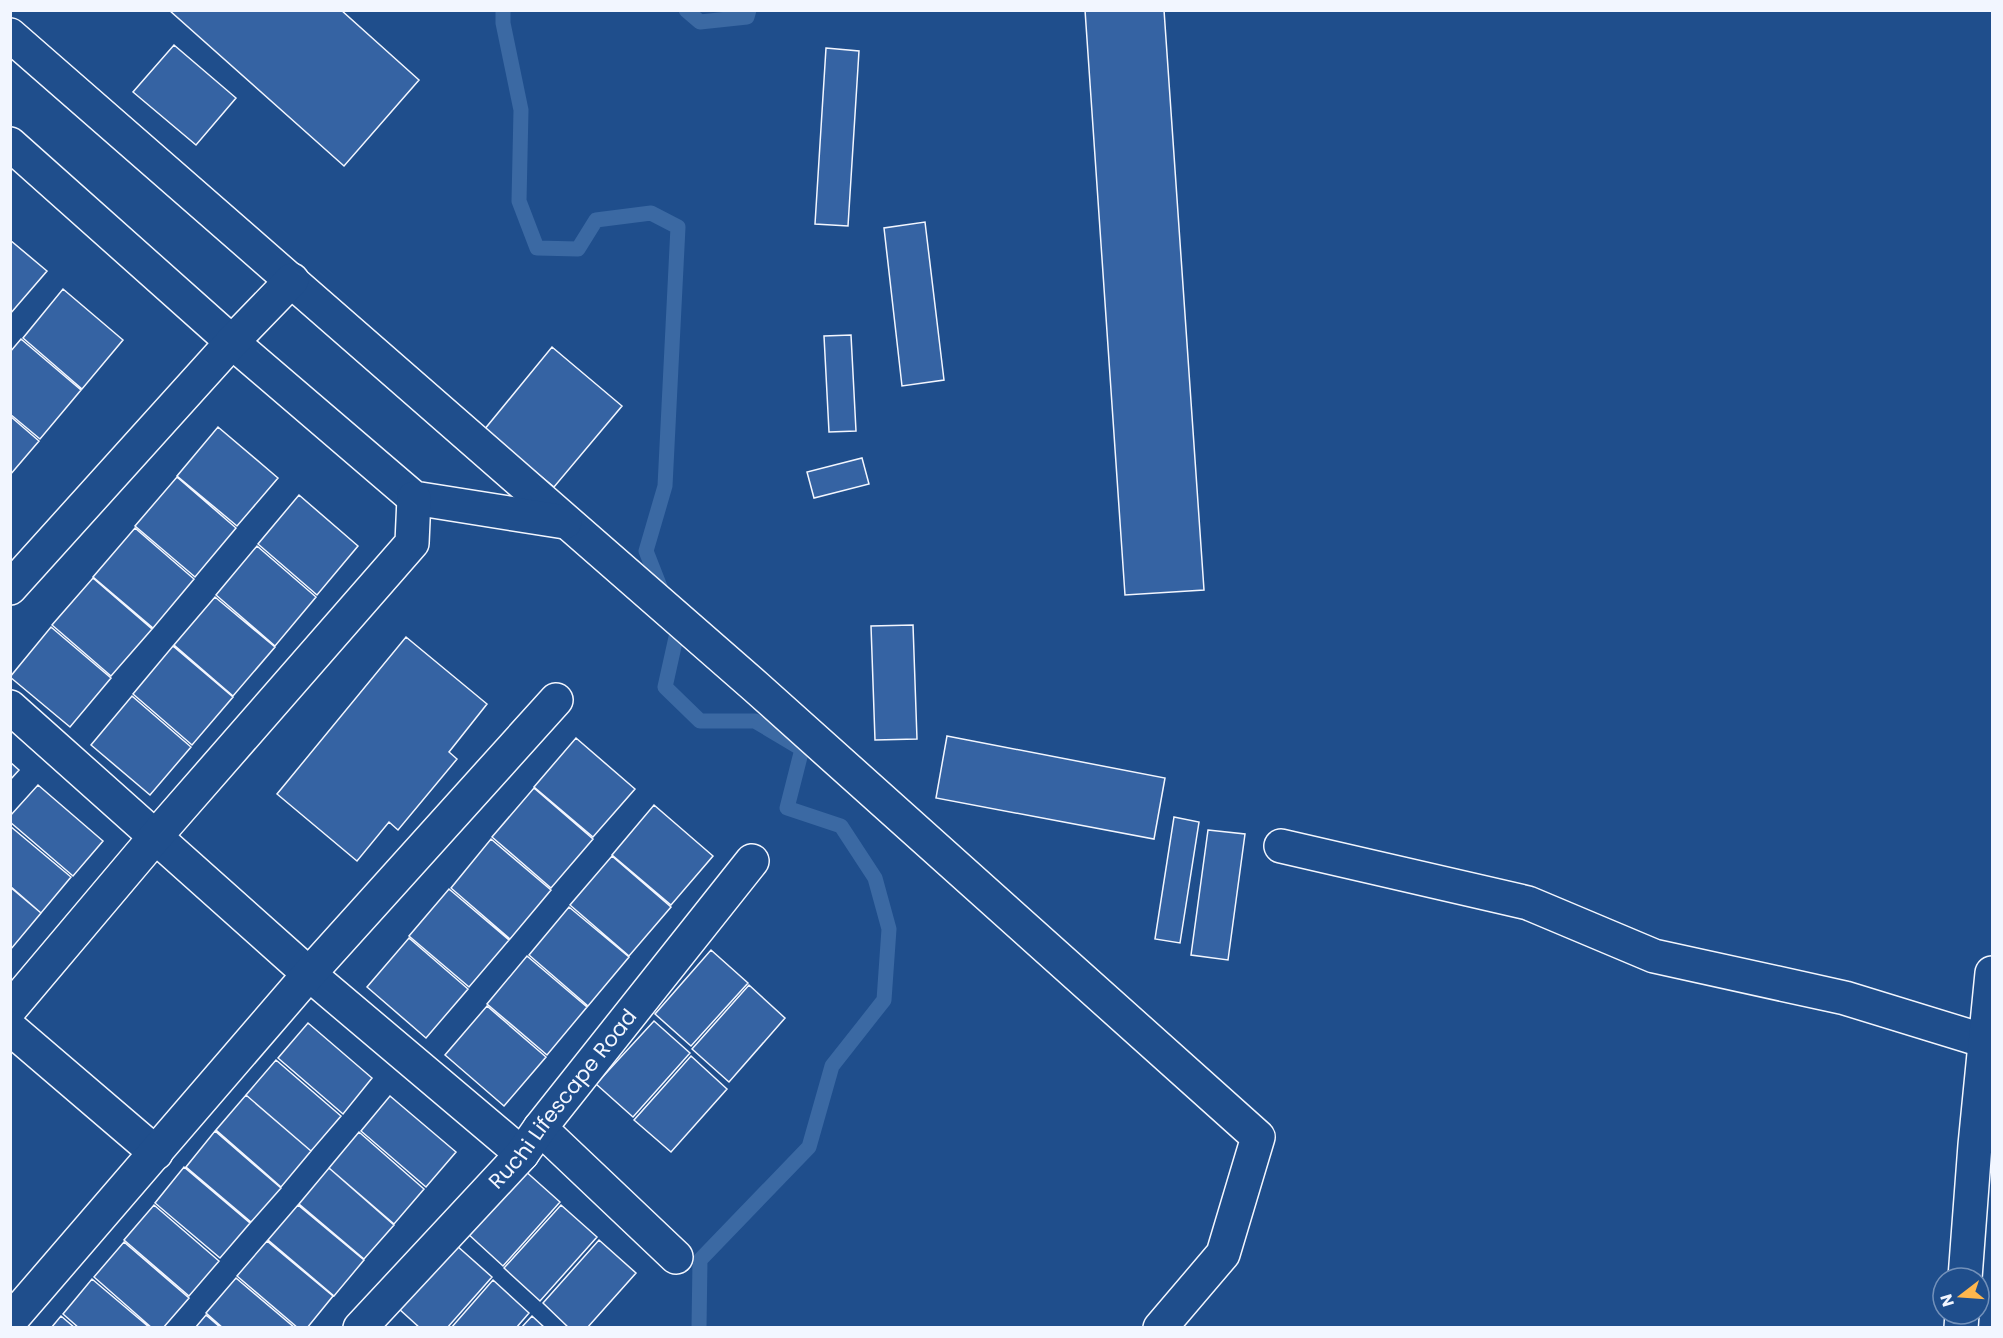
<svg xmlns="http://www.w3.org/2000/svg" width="2003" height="1338" font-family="Poppins,sans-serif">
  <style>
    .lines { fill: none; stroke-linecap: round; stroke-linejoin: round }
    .stream { stroke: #3b69a3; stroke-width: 15 }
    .building { fill: #3563a3; stroke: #f2f6ff; stroke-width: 1.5 }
    .minor-casing { stroke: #f2f6ff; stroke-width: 36 }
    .minor { stroke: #1f4e8c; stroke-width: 33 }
    .labels { text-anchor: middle; stroke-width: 4.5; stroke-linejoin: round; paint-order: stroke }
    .street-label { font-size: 21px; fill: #f2f6ff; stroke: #1f4e8c }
  </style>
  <rect width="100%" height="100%" fill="#1f4e8c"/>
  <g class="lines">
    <!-- stream -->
    <path class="stream" d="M 503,10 L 503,23 L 521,110 L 519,201 L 537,248 L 578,249 L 596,220 L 651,213 L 678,227 L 665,486 L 646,551 L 664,597
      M 686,10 L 700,22 L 747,17 L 749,10
      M 673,622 L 677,633 L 665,687 L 700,721 L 755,721 L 802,749 L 787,808 L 841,826 L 875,878 L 889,929 L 884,1000 L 832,1066 L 809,1147 L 700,1260 L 699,1328"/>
  </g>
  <!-- building -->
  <path class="building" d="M 169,10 L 341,10 L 419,80 L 344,166 Z
    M 1085,10 L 1164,10 L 1204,590 L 1125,595 Z
    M 174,45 L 236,98 L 196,145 L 133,92 Z
    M 826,48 L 859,51 L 848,226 L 815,224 Z
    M 925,222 L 944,380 L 902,386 L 884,228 Z
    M 10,240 L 47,271 L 10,314 Z
    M 63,289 L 123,340 L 82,389 L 23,338 Z
    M 851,335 L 856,431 L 829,432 L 824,336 Z
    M 21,339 L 81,390 L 40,439 L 10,414 L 10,352 Z
    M 552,347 L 622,406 L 554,487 L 484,430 Z
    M 10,416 L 39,441 L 10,475 Z
    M 218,427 L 278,478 L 237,526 L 177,476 Z
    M 862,458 L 869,484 L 814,498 L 807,472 Z
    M 177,477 L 236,528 L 195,577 L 135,526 Z
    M 299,495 L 358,546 L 317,595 L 258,544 Z
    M 135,528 L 194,579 L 153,628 L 93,577 Z
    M 257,546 L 316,597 L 275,646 L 216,595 Z
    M 93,578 L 152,629 L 111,676 L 52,625 Z
    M 215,597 L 275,647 L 233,696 L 174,645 Z
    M 913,625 L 917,739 L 875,740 L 871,626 Z
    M 51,627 L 111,678 L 70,727 L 10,677 Z
    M 406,637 L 487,704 L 449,752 L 457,759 L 398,830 L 389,822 L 357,861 L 277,794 Z
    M 173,646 L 233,697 L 192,745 L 133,694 Z
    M 132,696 L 191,747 L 150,795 L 91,745 Z
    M 947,736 L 1165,778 L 1154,839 L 936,798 Z
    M 576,738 L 635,789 L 593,837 L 534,787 Z
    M 10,762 L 19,770 L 10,780 Z
    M 38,785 L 103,841 L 73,876 L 10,822 L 10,816 Z
    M 534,788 L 593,839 L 551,888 L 492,837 Z
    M 654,805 L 713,856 L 671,905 L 612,855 Z
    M 1174,817 L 1199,822 L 1180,943 L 1155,939 Z
    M 10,826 L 71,877 L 41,913 L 10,886 Z
    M 1208,830 L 1245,834 L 1228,960 L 1191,955 Z
    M 491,839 L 551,890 L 510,939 L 451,888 Z
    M 612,856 L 671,907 L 629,956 L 570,905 Z
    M 10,887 L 41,913 L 11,949 L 10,948 Z
    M 449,889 L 509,940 L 469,987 L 409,936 Z
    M 569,907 L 629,957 L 588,1006 L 529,955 Z
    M 409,938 L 468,989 L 426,1038 L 367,987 Z
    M 711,950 L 748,983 L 691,1046 L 655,1014 Z
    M 527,956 L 587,1007 L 547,1055 L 487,1004 Z
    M 749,985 L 785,1018 L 729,1082 L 692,1049 Z
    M 487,1006 L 546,1057 L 504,1106 L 445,1055 Z
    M 654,1021 L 690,1053 L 633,1117 L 596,1084 Z
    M 308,1023 L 372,1078 L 343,1114 L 278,1058 Z
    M 691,1056 L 727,1089 L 671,1152 L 634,1120 Z
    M 276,1060 L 341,1116 L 311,1151 L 246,1095 Z
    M 246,1095 L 311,1151 L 281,1187 L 216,1130 Z
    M 390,1096 L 456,1152 L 426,1187 L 361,1131 Z
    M 215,1131 L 281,1188 L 251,1222 L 186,1167 Z
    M 359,1132 L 424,1189 L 394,1224 L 329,1168 Z
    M 184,1167 L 250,1223 L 220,1258 L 155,1203 Z
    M 329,1168 L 394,1225 L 364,1259 L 299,1204 Z
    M 523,1169 L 560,1202 L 503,1266 L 467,1233 Z
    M 154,1205 L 219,1261 L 189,1296 L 124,1240 Z
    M 298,1205 L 364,1260 L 334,1296 L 268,1240 Z
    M 561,1205 L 597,1237 L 540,1301 L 504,1268 Z
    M 599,1240 L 636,1273 L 587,1328 L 569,1328 L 543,1303 Z
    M 267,1241 L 333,1296 L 307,1328 L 298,1328 L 237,1276 Z
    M 124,1242 L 189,1298 L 163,1328 L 152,1328 L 94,1277 Z
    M 456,1245 L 492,1277 L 447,1328 L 420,1328 L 398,1308 Z
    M 236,1278 L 295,1328 L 223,1328 L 206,1313 Z
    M 92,1279 L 150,1328 L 79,1328 L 63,1314 Z
    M 493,1280 L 529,1313 L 516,1328 L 451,1328 Z
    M 206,1315 L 221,1328 L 195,1328 Z
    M 61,1316 L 75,1328 L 51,1328 Z
    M 532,1316 L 545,1328 L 521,1328 Z"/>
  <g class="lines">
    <!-- minor casing -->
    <g class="minor-casing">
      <g id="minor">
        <path d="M 10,35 L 756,687 L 1258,1137 L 1223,1254 L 1160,1328"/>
        <path d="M 10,144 L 232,342 L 414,498 L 565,522"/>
        <path d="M 10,588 L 232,342 L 292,280"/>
        <path d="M 10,707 L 309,974 L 522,1154"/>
        <path d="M 1281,846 L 1528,903 L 1654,956 L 1845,998 L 1985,1041"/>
        <path d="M 10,1009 L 156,836 L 412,543 L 414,498"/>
        <path d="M 10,1028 L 156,1153"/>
        <path d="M 540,1128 L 676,1257"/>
        <path d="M 1965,1278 L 1975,1145 L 1992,973"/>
        <path d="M 10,1321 L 309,974 L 556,700"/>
        <path id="s1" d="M 360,1328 L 522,1154 L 540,1128 L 752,861"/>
        <path d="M 1961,1328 L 1962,1314"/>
      </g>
    </g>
    <!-- minor -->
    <use href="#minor" class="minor"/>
  </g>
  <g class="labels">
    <!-- street labels -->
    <g class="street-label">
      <text dy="7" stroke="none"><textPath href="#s1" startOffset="306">Ruchi Lifescape Road</textPath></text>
    </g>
  </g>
  <!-- border -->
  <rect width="2003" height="1338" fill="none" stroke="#f2f6ff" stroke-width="24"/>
  <!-- north arrow -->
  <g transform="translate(1961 1296) rotate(253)"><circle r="28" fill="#1f4e8c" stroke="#7391ba" stroke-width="1.5"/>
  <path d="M0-4.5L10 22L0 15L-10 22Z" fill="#ffb74d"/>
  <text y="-9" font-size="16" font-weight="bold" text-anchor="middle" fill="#f2f6ff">N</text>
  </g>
</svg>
